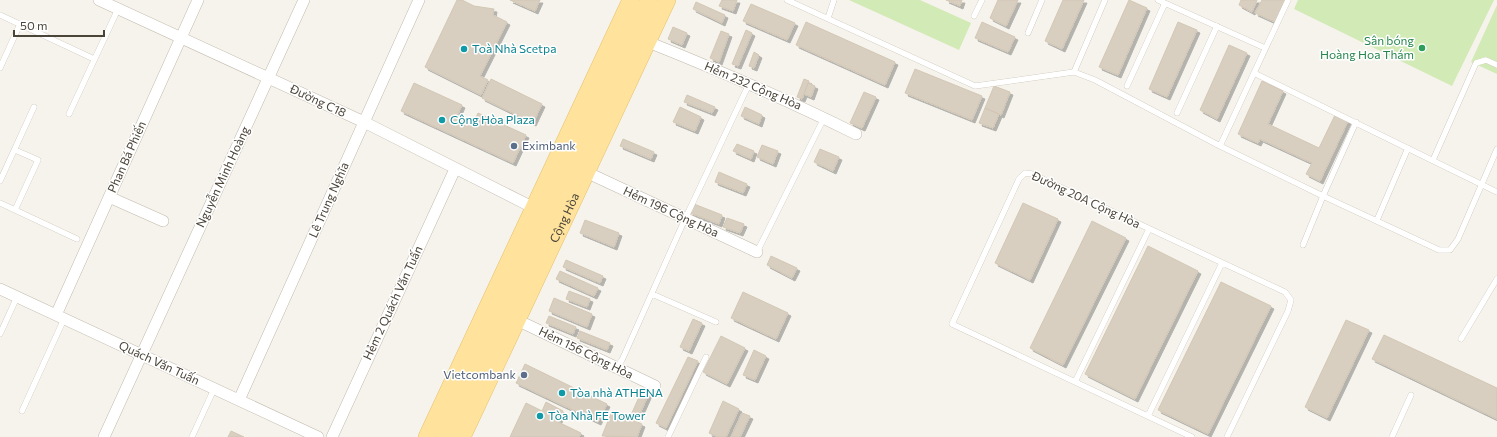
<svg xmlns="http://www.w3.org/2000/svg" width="1497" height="437" font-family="Commissioner,sans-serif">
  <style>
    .pitch { fill: #d2eab5 }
    .building { fill: #d8cfc1; stroke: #d3c7b4; filter: url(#shadow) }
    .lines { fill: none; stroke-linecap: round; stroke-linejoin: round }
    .service-casing { stroke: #c2bbae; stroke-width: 6 }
    .minor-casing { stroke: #c2bbae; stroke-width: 12 }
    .primary-casing { stroke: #e6c16a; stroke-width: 18 }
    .service { stroke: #fff; stroke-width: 5.5 }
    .minor { stroke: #fff; stroke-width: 11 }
    .primary { stroke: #ffe39c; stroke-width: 17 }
    .leisure-dot { fill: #2e9e5b; stroke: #fff; stroke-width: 1.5 }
    .culture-dot { fill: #0f9aa8; stroke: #fff; stroke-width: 1.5 }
    .service-dot { fill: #5c6f8a; stroke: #fff; stroke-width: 1.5 }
    .labels { text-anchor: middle; stroke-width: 3; stroke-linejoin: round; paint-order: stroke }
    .leisure-label { font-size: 12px; fill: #27864d; stroke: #fff; text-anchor: end }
    .culture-label { font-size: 12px; fill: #0d838f; stroke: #fff; text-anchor: start }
    .street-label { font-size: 12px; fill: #4b4439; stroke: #fff }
    .service-label { font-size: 12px; fill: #4e5e75; stroke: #fff; text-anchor: start }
  </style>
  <defs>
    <filter id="shadow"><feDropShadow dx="3" dy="3" stdDeviation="0" flood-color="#0004"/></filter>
  </defs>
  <rect width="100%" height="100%" fill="#f6f3ec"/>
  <!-- pitch -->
  <path class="pitch" d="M 849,0 L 920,0 L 971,23 L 959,50 Z
    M 1298,0 L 1494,0 L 1452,86 L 1294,9 Z
    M 1497,5 L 1497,74 L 1471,62 Z"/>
  <!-- building -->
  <path class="building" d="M 457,0 L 462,0 L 474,6 L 494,9 L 493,15 L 507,22 L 480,76 L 488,80 L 481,95 L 425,67 Z
    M 510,0 L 540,0 L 535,11 Z
    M 722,0 L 737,0 L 733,11 L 719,6 Z
    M 946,0 L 962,0 L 960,6 Z
    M 998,0 L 1018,0 L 1006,26 L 990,18 Z
    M 1063,0 L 1084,0 L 1062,49 L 1045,41 Z
    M 1129,0 L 1147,8 L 1118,75 L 1099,67 Z
    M 1241,0 L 1257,0 L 1252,12 L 1239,5 Z
    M 1262,0 L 1286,0 L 1275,22 L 1255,13 Z
    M 696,2 L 725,15 L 722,23 L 693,9 Z
    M 751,4 L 795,23 L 787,40 L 743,21 Z
    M 806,22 L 895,62 L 885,85 L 796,45 Z
    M 982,22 L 1015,37 L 1008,52 L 975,38 Z
    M 1178,22 L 1197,30 L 1167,97 L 1149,89 Z
    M 673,27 L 687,33 L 682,45 L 668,39 Z
    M 746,30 L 752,33 L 738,66 L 732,64 Z
    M 721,31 L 729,34 L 719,62 L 710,58 Z
    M 1229,45 L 1247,53 L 1217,119 L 1200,110 Z
    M 754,52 L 759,55 L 754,68 L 749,66 Z
    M 915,69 L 982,96 L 972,120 L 905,93 Z
    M 491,79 L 542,104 L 533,123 L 482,98 Z
    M 804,79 L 809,81 L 802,99 L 797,97 Z
    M 1262,81 L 1283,91 L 1268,124 L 1319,148 L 1335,115 L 1348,121 L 1320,181 L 1306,174 L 1312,163 L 1260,139 L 1258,143 L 1238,134 Z
    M 414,83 L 462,105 L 457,116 L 473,124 L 478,113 L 526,135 L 513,163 L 401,111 Z
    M 808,83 L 815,86 L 811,97 L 804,94 Z
    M 994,86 L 1010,92 L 1001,115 L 985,108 Z
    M 864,92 L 876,97 L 862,128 L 850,123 Z
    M 687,95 L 715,107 L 712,113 L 684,102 Z
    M 680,107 L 701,117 L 695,131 L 673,122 Z
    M 745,107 L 762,115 L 759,124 L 741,116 Z
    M 985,108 L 999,114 L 993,128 L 979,123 Z
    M 623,139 L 654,152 L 651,159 L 620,146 Z
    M 737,144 L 754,151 L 751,159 L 733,151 Z
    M 762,145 L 778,151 L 773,164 L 757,157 Z
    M 820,149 L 839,157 L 833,171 L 814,162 Z
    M 719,172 L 747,184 L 743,193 L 715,182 Z
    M 1023,203 L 1058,219 L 1030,280 L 995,263 Z
    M 694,204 L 722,215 L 719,224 L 690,213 Z
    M 727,218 L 744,224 L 740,233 L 723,227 Z
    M 585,220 L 619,233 L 614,247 L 580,233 Z
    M 1092,221 L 1126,238 L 1063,365 L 1030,348 Z
    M 1148,246 L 1198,271 L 1135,399 L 1085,374 Z
    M 771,256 L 797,268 L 792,278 L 767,265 Z
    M 566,260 L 603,276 L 600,283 L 563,267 Z
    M 560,271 L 598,288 L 594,296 L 556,279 Z
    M 1221,282 L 1271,306 L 1208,434 L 1158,410 Z
    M 569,291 L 590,299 L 587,307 L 566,299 Z
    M 743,292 L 788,313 L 776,339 L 731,318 Z
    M 554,298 L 592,314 L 587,327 L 549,311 Z
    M 549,316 L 576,327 L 573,334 L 546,323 Z
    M 693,319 L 702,323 L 689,351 L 680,347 Z
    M 1346,320 L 1369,330 L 1327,418 L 1305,407 Z
    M 580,331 L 610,343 L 607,350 L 577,338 Z
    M 1384,335 L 1497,388 L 1497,419 L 1372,359 Z
    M 721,336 L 745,348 L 727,384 L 703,372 Z
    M 754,350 L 766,356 L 755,380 L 743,375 Z
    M 688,357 L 698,361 L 666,428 L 656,423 Z
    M 525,364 L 607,404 L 598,422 L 516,383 Z
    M 643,388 L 650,391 L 638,418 L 631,415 Z
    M 723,401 L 739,409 L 726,437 L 718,437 L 709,433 Z
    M 546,402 L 563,411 L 558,422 L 581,433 L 579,437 L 510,437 L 526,403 L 542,411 Z
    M 612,411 L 642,424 L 637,437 L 602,436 Z
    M 742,413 L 750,416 L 740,437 L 731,437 Z
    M 231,431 L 244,437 L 228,437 Z"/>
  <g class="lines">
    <!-- service casing -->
    <g class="service-casing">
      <path id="service" d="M 787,0 L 975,86 L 1074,72 L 1095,80 L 1220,146 L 1323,196 L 1303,245
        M 1158,0 L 1265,48
        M 0,15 L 94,59
        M 974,16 L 982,0
        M 828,18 L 834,0
        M 1028,33 L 1042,0
        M 0,68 L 20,24
        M 1074,72 L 1105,0
        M 1254,73 L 1497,192
        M 1127,86 L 1165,3
        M 1177,113 L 1217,26
        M 69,114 L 118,9
        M 1356,122 L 1323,196 L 1439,250 L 1450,250 L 1458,239 L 1497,149
        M 1220,146 L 1288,0
        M 15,150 L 38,160 L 15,210
        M 1433,160 L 1476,63 L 1486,60 L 1497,65
        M 0,181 L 34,107
        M 0,203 L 77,239
        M 1377,220 L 1408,148
        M 757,252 L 824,118
        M 652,294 L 716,322
        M 0,334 L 17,297
        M 1461,339 L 1497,279
        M 616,368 L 622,360 L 685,219 L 749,84
        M 1075,382 L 1149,229
        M 22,411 L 64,319
        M 1148,416 L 1222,263
        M 192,437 L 214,389
        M 668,437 L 706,357
        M 1192,437 L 952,324 L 1019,179 L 1025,173 L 1032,174 L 1285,292 L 1291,300 L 1288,311 L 1227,437
        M 1392,437 L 1411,395"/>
    </g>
    <!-- minor casing -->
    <g class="minor-casing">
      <path id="minor" d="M 99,0 L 364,122 L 534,208
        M 648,42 C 718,70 788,100 856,134
        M 586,172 L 757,252
        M 109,197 L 163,221
        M 0,289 L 318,437
        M 56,315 L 198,0
        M 517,320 L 655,386
        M 239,400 L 419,0
        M 104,437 L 304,0
        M 332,437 L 455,169"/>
    </g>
    <!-- primary casing -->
    <g class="primary-casing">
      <g id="primary">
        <path d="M 427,437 L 631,0"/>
        <path d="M 445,437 L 649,0"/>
        <path id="s1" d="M 462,437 L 667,0"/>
      </g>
    </g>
    <!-- service -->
    <use href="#service" class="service"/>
    <!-- minor -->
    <use href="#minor" class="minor"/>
    <!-- primary -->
    <use href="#primary" class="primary"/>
  </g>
  <!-- markers -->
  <circle class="leisure-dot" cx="1422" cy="48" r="4"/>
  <g class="culture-dot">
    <circle cx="464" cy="49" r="4"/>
    <circle cx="442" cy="120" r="4"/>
    <circle cx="562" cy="393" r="4"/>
    <circle cx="540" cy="416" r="4"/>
  </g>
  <g class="service-dot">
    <circle cx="514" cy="146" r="4"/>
    <circle cx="524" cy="375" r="4"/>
  </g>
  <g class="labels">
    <!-- leisure labels -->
    <g class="leisure-label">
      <text x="1414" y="45">Sân bóng<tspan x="1414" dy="14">Hoàng Hoa Thám</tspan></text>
    </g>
    <!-- culture labels -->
    <g class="culture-label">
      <text x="472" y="53">Toà Nhà Scetpa</text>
      <text x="450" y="124">Cộng Hòa Plaza</text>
      <text x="570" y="397">Tòa nhà ATHENA</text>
      <text x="548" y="420">Tòa Nhà FE Tower</text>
    </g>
    <!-- street labels -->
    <g class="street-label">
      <text transform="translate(753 86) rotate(23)" y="4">Hẻm 232 Cộng Hòa</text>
      <text transform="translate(318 101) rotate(25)" y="4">Đường C18</text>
      <text transform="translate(127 157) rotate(-66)" y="4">Phan Bá Phiến</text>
      <text transform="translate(223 177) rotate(-65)" y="4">Nguyễn Minh Hoàng</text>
      <text transform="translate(329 200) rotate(-66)" y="4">Lê Trung Nghĩa</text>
      <text transform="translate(1086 200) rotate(25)" y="4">Đường 20A Cộng Hòa</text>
      <text transform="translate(671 212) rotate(25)" y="4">Hẻm 196 Cộng Hòa</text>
      <text dy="4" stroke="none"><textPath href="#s1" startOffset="242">Cộng Hòa</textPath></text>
      <text transform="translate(393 303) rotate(-65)" y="4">Hẻm 2 Quách Văn Tuấn</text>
      <text transform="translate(586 353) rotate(26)" y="4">Hẻm 156 Cộng Hòa</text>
      <text transform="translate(159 363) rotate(25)" y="4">Quách Văn Tuấn</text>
    </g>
    <!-- service labels -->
    <g class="service-label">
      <text x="522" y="150">Eximbank</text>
      <text x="516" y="379" text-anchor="end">Vietcombank</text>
    </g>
  </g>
  <!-- scale -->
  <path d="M14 30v6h90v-6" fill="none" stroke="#4b4439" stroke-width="2"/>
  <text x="20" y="30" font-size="12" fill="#4b4439" stroke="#ffffff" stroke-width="3" paint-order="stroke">50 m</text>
</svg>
